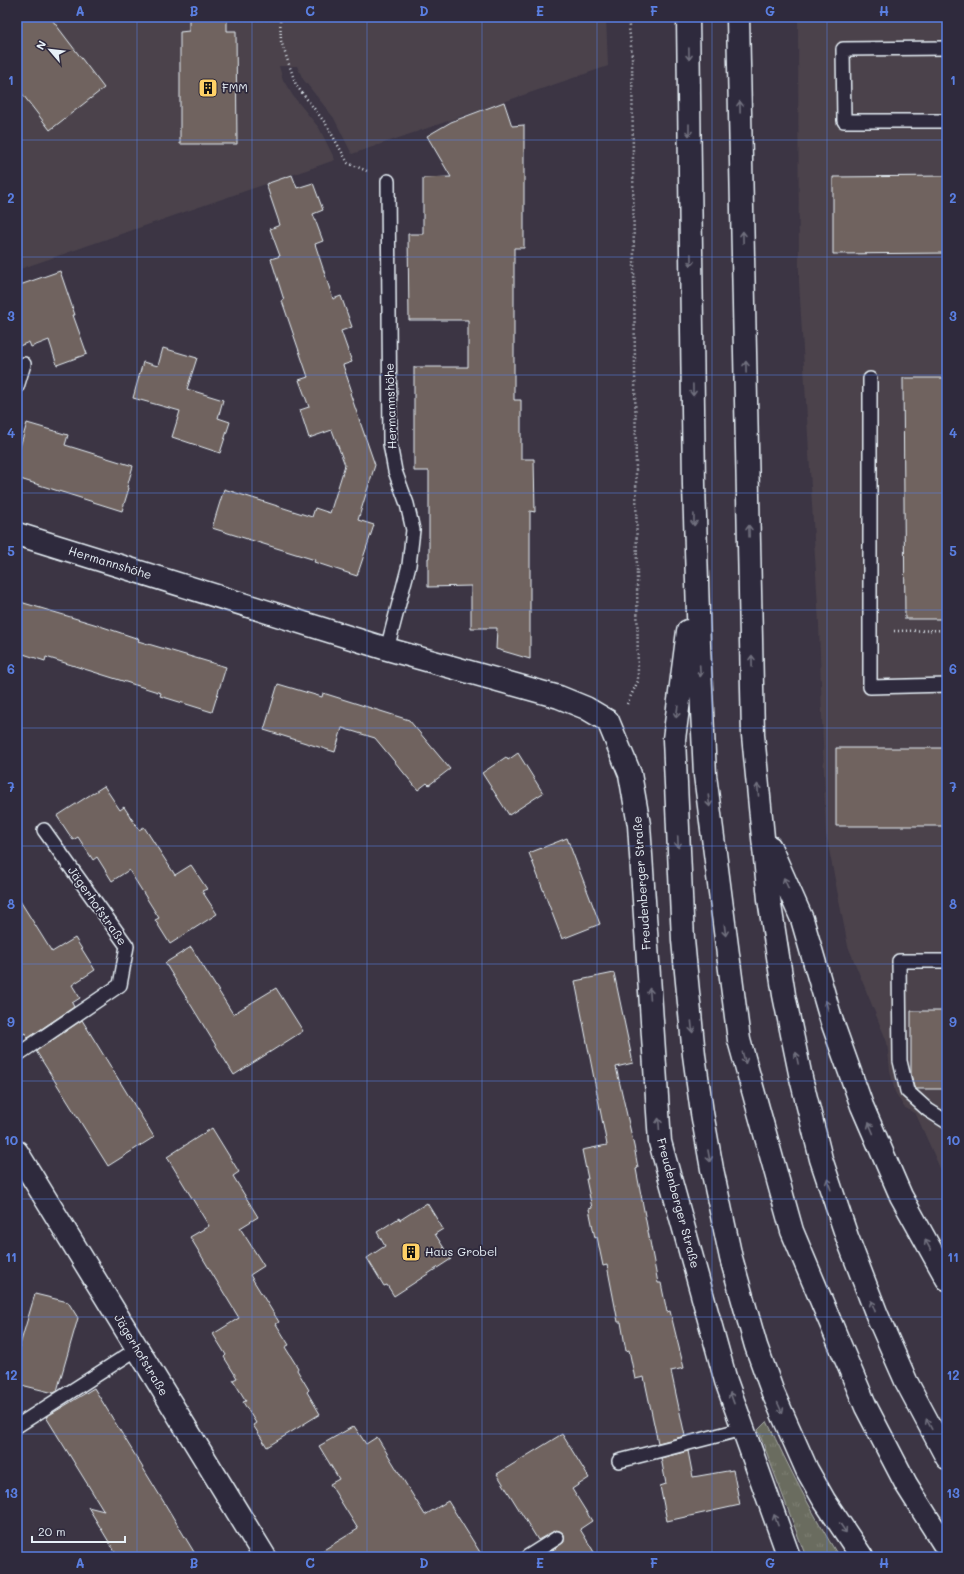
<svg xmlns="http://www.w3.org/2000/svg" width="964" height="1574" font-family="Mali,sans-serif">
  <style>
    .built { fill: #4b434c }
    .grass { fill: url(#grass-tufts); stroke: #a9aeab }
    .building { fill: #6f635e; stroke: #e8f1f8 }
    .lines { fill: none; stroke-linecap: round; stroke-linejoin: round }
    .service-casing { stroke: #e8f1f8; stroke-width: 16 }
    .minor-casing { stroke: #e8f1f8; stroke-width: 25 }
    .secondary-casing { stroke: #e8f1f8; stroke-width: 25 }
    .trunk-casing { stroke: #e8f1f8; stroke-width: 25 }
    .path { stroke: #e8f1f8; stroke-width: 2.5; stroke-dasharray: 1 3; stroke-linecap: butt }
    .service { stroke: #2f2a3d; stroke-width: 13 }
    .minor { stroke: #2f2a3d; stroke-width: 22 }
    .secondary { stroke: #2f2a3d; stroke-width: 22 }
    .trunk { stroke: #2f2a3d; stroke-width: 22 }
    .oneway { stroke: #70707e }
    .grid { fill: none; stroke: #5a7fe2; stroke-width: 1; stroke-opacity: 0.55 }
    .labels { text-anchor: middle; stroke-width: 3.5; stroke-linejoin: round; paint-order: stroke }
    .poi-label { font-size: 12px; fill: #e8f1f8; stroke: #2f2a3d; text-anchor: start }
    .street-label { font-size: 12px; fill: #e8f1f8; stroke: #2f2a3d }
    .neatline { fill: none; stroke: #5a7fe2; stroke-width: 1.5 }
    .grid-label { font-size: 13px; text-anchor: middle; font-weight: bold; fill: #5a7fe2 }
  </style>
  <defs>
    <pattern id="grass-tufts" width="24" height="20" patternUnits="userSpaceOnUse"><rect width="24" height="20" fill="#6a6c5e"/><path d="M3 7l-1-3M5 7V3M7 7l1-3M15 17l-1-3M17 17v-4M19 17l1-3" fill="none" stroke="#7f8176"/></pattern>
  </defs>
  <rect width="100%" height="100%" fill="#3c3544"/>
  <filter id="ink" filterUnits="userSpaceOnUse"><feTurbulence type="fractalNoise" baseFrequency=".025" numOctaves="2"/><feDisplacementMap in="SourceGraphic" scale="8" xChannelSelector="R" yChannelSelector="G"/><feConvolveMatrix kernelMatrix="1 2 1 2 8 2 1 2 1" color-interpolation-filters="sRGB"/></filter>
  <g filter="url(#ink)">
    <!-- built -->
    <path class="built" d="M 17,17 L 606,17 L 608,66 L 352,154 L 334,118 L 303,79 L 297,66 L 279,66 L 283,80 L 293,96 L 319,128 L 335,160 L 17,270 Z
      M 798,17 L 947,17 L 947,1184 L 916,1114 L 904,1107 L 895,1092 L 890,1070 L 887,1042 L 848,946 L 826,834 L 819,624 L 799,281 Z"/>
    <!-- grass -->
    <path class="grass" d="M 767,1421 C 789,1468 812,1513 839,1557 L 806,1557 L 758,1430 Z"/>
    <!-- building -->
    <path class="building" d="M 17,17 L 50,17 L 104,88 L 50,130 L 17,87 Z
      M 189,17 L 227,17 L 227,31 L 236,31 L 237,144 L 180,144 L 180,32 L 189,31 Z
      M 504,102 L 512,126 L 524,125 L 524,248 L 514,248 L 514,400 L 521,400 L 521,459 L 534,459 L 535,512 L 530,511 L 530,659 L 496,649 L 497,628 L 471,628 L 471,586 L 428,587 L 428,558 L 429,558 L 429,471 L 414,471 L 414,367 L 468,367 L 468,320 L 409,320 L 408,234 L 423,234 L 423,178 L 451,177 L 427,136 L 451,122 Z
      M 292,175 L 297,188 L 313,183 L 323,210 L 313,214 L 323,241 L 315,244 L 333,299 L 341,296 L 352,327 L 341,331 L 352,362 L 343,365 L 352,392 L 350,393 L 375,465 L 358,520 L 374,525 L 357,576 L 314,562 L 315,560 L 212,528 L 224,489 L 312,517 L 315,508 L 330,513 L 345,465 L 332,430 L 309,438 L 300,410 L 309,407 L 299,380 L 308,377 L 282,301 L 284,300 L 271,259 L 280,256 L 270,229 L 280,225 L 266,184 Z
      M 947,176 L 947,253 L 833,254 L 833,177 Z
      M 60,271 L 75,315 L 73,315 L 87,354 L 57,365 L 49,340 L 31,347 L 29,342 L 17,347 L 17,286 Z
      M 163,348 L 197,358 L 187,389 L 223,400 L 218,418 L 230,422 L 220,453 L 172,437 L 180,411 L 133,398 L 143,362 L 158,366 Z
      M 903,378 L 947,378 L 947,619 L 905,619 Z
      M 27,423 L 68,435 L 65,445 L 133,466 L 127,487 L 129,488 L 122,511 L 17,478 L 17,457 Z
      M 17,601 L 94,624 L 139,639 L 138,641 L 226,667 L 212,712 L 160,696 L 161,693 L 46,657 L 45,661 L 17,652 Z
      M 278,684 L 322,697 L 323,693 L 409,720 L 450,769 L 429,785 L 427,783 L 418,790 L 375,738 L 342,728 L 335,752 L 264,730 Z
      M 836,748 L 947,748 L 947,826 L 836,826 Z
      M 518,753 L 543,793 L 509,815 L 482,773 L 506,757 L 508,760 Z
      M 104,786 L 120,810 L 124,807 L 139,830 L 144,827 L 175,875 L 191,865 L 207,889 L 202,891 L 217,914 L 170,944 L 155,920 L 159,918 L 129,870 L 112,881 L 97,857 L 93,860 L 78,837 L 73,840 L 57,816 Z
      M 567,838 L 600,924 L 562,939 L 529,853 Z
      M 17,896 L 52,952 L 75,938 L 95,970 L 72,985 L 80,998 L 72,1003 L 74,1007 L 28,1038 L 25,1033 L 17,1038 Z
      M 191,947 L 233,1014 L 276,988 L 303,1031 L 234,1075 L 165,963 Z
      M 614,973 L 633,1063 L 616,1067 L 634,1146 L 638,1168 L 636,1169 L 658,1283 L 661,1283 L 667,1312 L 670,1311 L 684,1368 L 671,1371 L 685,1436 L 658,1443 L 644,1377 L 635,1379 L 629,1350 L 626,1351 L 621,1322 L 618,1322 L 607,1265 L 603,1266 L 597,1237 L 595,1238 L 589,1209 L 592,1208 L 586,1179 L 588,1179 L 582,1150 L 607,1145 L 575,981 Z
      M 911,1011 L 947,1011 L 947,1089 L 916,1089 L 914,1087 L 911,1074 Z
      M 82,1020 L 154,1137 L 108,1166 L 36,1051 Z
      M 212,1128 L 239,1172 L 233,1176 L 258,1217 L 240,1228 L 264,1266 L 250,1275 L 279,1322 L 276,1324 L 289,1345 L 285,1347 L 298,1368 L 297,1370 L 309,1390 L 307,1392 L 320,1414 L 267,1447 L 253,1425 L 256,1423 L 243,1402 L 246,1401 L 233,1380 L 237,1378 L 224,1357 L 226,1355 L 213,1334 L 239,1318 L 190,1237 L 209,1226 L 167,1157 Z
      M 427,1203 L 443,1229 L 435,1234 L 451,1259 L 394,1296 L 387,1285 L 384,1286 L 367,1258 L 385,1246 L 377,1232 L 399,1218 L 400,1220 Z
      M 35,1294 L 68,1302 L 78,1318 L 57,1391 L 54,1393 L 17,1384 L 17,1355 Z
      M 94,1388 L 165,1504 L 197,1557 L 118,1557 L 88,1507 L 104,1511 L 46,1417 Z
      M 354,1426 L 366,1444 L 377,1437 L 425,1515 L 448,1501 L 483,1557 L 312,1557 L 358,1529 L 330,1484 L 339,1479 L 319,1446 Z
      M 562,1434 L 589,1478 L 572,1489 L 592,1521 L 580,1529 L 597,1557 L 549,1557 L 547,1554 L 564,1542 L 564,1534 L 560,1531 L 556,1530 L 538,1540 L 497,1474 Z
      M 688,1451 L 693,1477 L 733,1470 L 740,1505 L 667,1521 L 660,1486 L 666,1484 L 661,1458 Z"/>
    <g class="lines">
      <!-- service casing -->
      <g class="service-casing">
        <path id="service" d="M 947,48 L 843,49 L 844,121 L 947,121
          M 870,379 L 870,687 L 947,685
          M 17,387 L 24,364
          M 387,649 L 409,565 L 413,530 L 407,504 L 395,471 L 390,444 L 388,181
          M 947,961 L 899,961 L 900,1061 L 907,1091 L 928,1110 L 947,1122
          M 17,1055 L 120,985 L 127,946 L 44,830
          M 17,1426 L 137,1349
          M 619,1461 L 743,1429
          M 527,1557 L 557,1538"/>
      </g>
      <!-- minor casing -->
      <g class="minor-casing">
        <path id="minor" d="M 17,534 L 387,649 L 559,697 L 586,708 L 608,721 L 630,774 L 639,825 L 660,1142 L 726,1381 L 789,1557"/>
      </g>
      <!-- secondary casing -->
      <g class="secondary-casing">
        <path id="secondary" d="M 17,1152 L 265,1557"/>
      </g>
      <!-- trunk casing -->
      <g class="trunk-casing">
        <path id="trunk" d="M 688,17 L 694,485 L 699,645 L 705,775 L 739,1040 L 792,1231 L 866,1407 L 906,1484 L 947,1549
          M 738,17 L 753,735 L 769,899 L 784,995 L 801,1078 L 821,1159 L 847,1237 L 877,1315 L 906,1381 L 947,1458
          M 688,631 L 674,739 L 683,940 L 694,1055 L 702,1113 L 712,1169 L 731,1258 L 756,1346 L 773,1393 L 807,1470 L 824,1500 L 862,1557
          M 770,847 L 802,919 L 831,1019 L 862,1106 L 901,1196 L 947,1279"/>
      </g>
      <!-- path -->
      <path class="path" d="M 280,17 L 281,41 L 296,85 L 326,124 L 348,163 L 367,171
        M 234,19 L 280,19
        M 894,631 L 947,630
        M 627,704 L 638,681 L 632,56 L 628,17"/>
      <!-- service -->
      <use href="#service" class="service"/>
      <!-- minor -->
      <use href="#minor" class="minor"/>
      <!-- secondary -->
      <use href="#secondary" class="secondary"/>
      <!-- trunk -->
      <use href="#trunk" class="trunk"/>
    </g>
    <!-- one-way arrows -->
    <defs><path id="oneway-shaft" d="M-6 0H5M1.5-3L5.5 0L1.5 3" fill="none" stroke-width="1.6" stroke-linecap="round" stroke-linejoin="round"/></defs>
    <g class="oneway">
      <use href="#oneway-shaft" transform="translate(689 54) rotate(89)"/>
      <use href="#oneway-shaft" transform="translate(740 107) rotate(-91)"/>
      <use href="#oneway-shaft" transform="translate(689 130) rotate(90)"/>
      <use href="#oneway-shaft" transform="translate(743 237) rotate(-91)"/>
      <use href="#oneway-shaft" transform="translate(691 260) rotate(89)"/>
      <use href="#oneway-shaft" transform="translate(746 367) rotate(-91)"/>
      <use href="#oneway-shaft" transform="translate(693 390) rotate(89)"/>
      <use href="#oneway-shaft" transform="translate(694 520) rotate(89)"/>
      <use href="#oneway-shaft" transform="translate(749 531) rotate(-91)"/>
      <use href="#oneway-shaft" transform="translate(752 661) rotate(-91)"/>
      <use href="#oneway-shaft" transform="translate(700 671) rotate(87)"/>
      <use href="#oneway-shaft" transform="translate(677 712) rotate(98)"/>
      <use href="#oneway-shaft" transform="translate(758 790) rotate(-95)"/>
      <use href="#oneway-shaft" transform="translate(709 801) rotate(83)"/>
      <use href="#oneway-shaft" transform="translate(678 842) rotate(87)"/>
      <use href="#oneway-shaft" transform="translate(786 883) rotate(-114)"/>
      <use href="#oneway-shaft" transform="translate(725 930) rotate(83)"/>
      <use href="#oneway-shaft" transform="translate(650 994) rotate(-94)"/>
      <use href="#oneway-shaft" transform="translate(827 1006) rotate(-106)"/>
      <use href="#oneway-shaft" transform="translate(692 1027) rotate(84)"/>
      <use href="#oneway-shaft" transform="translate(744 1058) rotate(74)"/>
      <use href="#oneway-shaft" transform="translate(797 1058) rotate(-101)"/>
      <use href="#oneway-shaft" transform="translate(659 1124) rotate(-94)"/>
      <use href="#oneway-shaft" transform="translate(871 1128) rotate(-113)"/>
      <use href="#oneway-shaft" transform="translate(709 1156) rotate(80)"/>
      <use href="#oneway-shaft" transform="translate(829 1184) rotate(-108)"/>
      <use href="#oneway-shaft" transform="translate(928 1245) rotate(-119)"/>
      <use href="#oneway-shaft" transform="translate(873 1306) rotate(-111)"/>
      <use href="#oneway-shaft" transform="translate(732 1398) rotate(-110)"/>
      <use href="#oneway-shaft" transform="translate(780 1408) rotate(66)"/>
      <use href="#oneway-shaft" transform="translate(929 1424) rotate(-118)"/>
      <use href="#oneway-shaft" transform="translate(776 1520) rotate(-110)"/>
      <use href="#oneway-shaft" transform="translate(843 1528) rotate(56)"/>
    </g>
  </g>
  <!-- grid -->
  <path class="grid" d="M 137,17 L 137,1557M 252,17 L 252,1557M 367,17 L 367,1557M 482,17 L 482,1557M 597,17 L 597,1557M 712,17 L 712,1557M 827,17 L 827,1557M 17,140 L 947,140M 17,257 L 947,257M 17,375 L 947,375M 17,493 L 947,493M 17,610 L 947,610M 17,728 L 947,728M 17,846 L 947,846M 17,964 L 947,964M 17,1081 L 947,1081M 17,1199 L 947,1199M 17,1317 L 947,1317M 17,1434 L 947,1434"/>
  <!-- icons -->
  <defs>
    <g id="building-square" transform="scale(1)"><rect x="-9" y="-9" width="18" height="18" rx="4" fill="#ffd166" stroke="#2f2a3d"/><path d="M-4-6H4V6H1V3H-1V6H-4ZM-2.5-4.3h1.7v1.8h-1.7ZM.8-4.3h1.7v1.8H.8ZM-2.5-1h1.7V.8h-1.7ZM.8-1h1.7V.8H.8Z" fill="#111"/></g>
  </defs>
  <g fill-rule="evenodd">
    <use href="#building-square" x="208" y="88"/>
    <use href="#building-square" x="411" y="1252"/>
  </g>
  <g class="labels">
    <!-- poi labels -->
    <g class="poi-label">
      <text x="222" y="92">FMM</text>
      <text x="425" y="1256">Haus Grobel</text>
    </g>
    <!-- street labels -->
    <g class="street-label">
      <text transform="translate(391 406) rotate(-92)" y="4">Hermannshöhe</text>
      <text transform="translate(110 563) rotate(17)" y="4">Hermannshöhe</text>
      <text transform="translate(642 883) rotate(-94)" y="4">Freudenberger Straße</text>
      <text transform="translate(97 906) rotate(55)" y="4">Jägerhofstraße</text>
      <text transform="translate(678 1203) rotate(75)" y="4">Freudenberger Straße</text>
      <text transform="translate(141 1355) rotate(59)" y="4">Jägerhofstraße</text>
    </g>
  </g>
  <!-- margin -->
  <rect width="964" height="1574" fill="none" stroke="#2f2a3d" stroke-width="44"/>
  <!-- north arrow -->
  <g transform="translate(50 50) rotate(298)" stroke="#2f2a3d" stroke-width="3" paint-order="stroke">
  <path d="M0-3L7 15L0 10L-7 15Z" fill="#e8f1f8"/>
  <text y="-6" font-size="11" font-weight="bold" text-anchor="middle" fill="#e8f1f8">N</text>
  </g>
  <!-- scale -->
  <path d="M32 1536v6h93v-6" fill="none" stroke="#e8f1f8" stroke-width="2"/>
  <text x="38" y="1536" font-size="12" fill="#e8f1f8" stroke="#2f2a3d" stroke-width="3" paint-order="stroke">20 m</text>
  <rect x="22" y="22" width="920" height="1530" class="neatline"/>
  <g class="grid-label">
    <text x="80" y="16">A</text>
    <text x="194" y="16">B</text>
    <text x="310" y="16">C</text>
    <text x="424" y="16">D</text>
    <text x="540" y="16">E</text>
    <text x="654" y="16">F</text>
    <text x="770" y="16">G</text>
    <text x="884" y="16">H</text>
    <text x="11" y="85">1</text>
    <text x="953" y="85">1</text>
    <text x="11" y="203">2</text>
    <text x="953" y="203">2</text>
    <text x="11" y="321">3</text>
    <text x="953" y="321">3</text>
    <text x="11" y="438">4</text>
    <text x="953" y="438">4</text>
    <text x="11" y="556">5</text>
    <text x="953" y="556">5</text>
    <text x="11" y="674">6</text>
    <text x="953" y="674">6</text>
    <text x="11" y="792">7</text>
    <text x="953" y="792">7</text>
    <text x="11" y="909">8</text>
    <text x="953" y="909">8</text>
    <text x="11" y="1027">9</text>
    <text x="953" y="1027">9</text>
    <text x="11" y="1145">10</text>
    <text x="953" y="1145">10</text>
    <text x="11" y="1262">11</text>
    <text x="953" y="1262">11</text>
    <text x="11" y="1380">12</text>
    <text x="953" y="1380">12</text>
    <text x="11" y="1498">13</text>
    <text x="953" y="1498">13</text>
    <text x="80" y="1568">A</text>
    <text x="194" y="1568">B</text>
    <text x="310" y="1568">C</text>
    <text x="424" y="1568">D</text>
    <text x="540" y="1568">E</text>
    <text x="654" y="1568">F</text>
    <text x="770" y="1568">G</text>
    <text x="884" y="1568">H</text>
  </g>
</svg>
